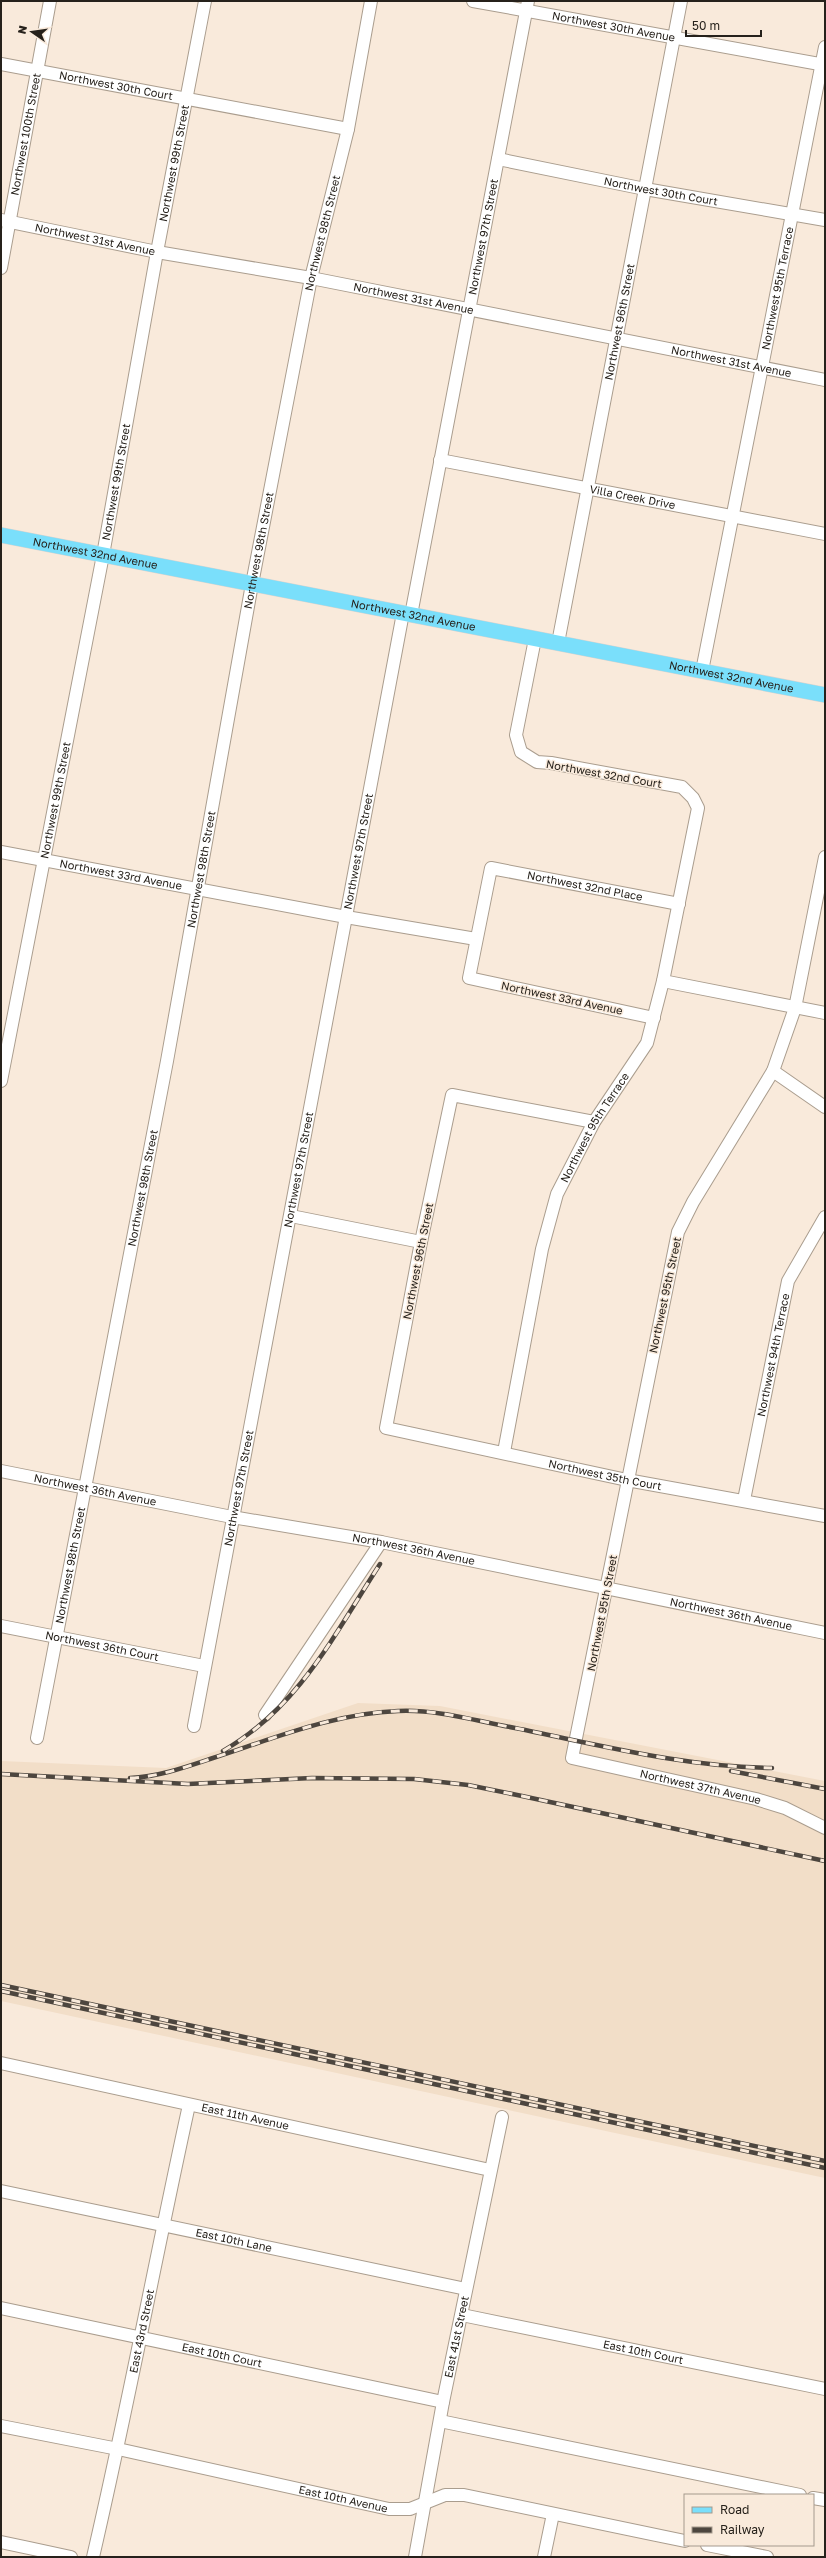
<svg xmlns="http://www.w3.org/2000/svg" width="826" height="2558" font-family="'Golos Text',sans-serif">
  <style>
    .built { fill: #f2dec8 }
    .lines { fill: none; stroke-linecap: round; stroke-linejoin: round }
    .minor-casing { stroke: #aa9d8e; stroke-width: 14 }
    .major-casing { stroke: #d4d3d1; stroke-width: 16 }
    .minor { stroke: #fff; stroke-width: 12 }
    .major { stroke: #7adffb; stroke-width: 15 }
    .rail-casing { stroke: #4d463f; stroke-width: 4.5 }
    .rail { stroke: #f9eadb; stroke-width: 3; stroke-dasharray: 9; stroke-linecap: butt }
    .labels { text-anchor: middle; stroke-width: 3; stroke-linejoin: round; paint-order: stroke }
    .street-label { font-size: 11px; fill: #26211b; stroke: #f9eadb }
  </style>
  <rect width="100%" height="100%" fill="#f9eadb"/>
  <!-- built -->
  <path class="built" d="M 358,1703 L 440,1706 L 825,1781 L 825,2178 L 1,2001 L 1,1761 L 166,1768 Z"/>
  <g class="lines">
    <!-- minor casing -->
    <g class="minor-casing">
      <g id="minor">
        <path id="s1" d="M 473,1 L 825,65"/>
        <path id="s2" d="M 1,64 L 348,129"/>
        <path id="s3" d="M 498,159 L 645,189 L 825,220"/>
        <path id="s4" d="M 1,220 L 157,252 L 311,278 L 825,380"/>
        <path id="s5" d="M 1,268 L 50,1"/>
        <path id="s6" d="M 440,460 L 825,534"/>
        <path id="s7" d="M 411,615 L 528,1"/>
        <path id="s8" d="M 558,643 L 681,1"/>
        <path id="s9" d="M 702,671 L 825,47"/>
        <path id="s10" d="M 1,852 L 346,917 L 476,939"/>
        <path id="s11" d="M 825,857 L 795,1008 L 773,1071 L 693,1202 L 678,1232 L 572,1758 L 756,1799 L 785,1808 L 825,1828"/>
        <path d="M 663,981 L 825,1013"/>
        <path id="s12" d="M 654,1018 L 469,978 L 491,868 L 679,904"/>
        <path d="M 773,1071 L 825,1107"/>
        <path id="s13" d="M 1,1081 L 103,555 L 157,252 L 205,1"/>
        <path id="s14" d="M 594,1122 L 452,1095 L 421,1242 L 386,1428 L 627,1480 L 825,1516"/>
        <path d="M 291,1216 L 421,1242"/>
        <path id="s15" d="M 504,1452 L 542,1249 L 557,1194 L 594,1122 L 647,1043 L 663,981 L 698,808 L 693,798 L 682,787 L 551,763 L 537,762 L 521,752 L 516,735 L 535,639"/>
        <path id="s16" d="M 1,1471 L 232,1517 L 381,1542 L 825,1633"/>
        <path id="s17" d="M 744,1500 L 788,1281 L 825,1217"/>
        <path id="s18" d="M 1,1626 L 204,1666"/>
        <path d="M 265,1715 L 381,1542"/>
        <path id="s19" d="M 194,1726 L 403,613"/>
        <path id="s20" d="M 37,1738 L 167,1061 L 252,584 L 311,278 L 348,129 L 371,1"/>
        <path id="s21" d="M 1,2063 L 490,2170"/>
        <path id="s22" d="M 1,2191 L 466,2289"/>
        <path id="s23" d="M 1,2308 L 443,2402"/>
        <path id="s24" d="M 462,2315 L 825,2389"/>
        <path d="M 440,2421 L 800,2495"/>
        <path id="s25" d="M 1,2426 L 118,2449 L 389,2509 L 410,2509 L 445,2495 L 464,2495 L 685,2541"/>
        <path d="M 813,2498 L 825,2500"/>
        <path d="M 1,2542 L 71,2557"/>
        <path d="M 707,2545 L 767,2557"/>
        <path id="s26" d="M 93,2557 C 128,2407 156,2255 189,2105"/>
        <path id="s27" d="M 415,2557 L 443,2402 L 502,2117"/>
        <path d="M 544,2557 L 553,2514"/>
      </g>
    </g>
    <!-- major casing -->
    <g class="major-casing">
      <g id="major">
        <path id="s28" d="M 1,535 L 825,695"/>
      </g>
    </g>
    <!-- minor -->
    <use href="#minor" class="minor"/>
    <!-- major -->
    <use href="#major" class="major"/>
    <!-- rail casing -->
    <g class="rail-casing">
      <path id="rail" d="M 223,1751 C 299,1707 334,1635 380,1564
        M 731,1771 L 825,1789
        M 1,1774 L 188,1784 L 312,1778 L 414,1779 L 468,1785 L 522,1796 L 825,1861
        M 130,1778 C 158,1777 186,1767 213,1758 C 272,1739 335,1713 398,1711 C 436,1709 477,1721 515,1728 C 600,1745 684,1767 772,1768
        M 1,1985 L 825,2161
        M 1,1991 L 825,2168"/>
    </g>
    <!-- rail -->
    <use href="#rail" class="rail"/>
  </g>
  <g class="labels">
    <!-- street labels -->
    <g class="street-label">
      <text dy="4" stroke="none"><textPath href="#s1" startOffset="143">Northwest 30th Avenue</textPath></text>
      <text dy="4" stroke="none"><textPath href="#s2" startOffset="117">Northwest 30th Court</textPath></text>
      <text dy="4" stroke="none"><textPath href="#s5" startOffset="136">Northwest 100th Street</textPath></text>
      <text dy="4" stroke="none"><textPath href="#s13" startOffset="934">Northwest 99th Street</textPath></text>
      <text dy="4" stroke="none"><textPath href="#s3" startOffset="166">Northwest 30th Court</textPath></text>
      <text dy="4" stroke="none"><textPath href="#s20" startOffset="1532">Northwest 98th Street</textPath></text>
      <text dy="4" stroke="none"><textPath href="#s7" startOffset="385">Northwest 97th Street</textPath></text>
      <text dy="4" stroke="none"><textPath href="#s4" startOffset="96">Northwest 31st Avenue</textPath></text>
      <text dy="4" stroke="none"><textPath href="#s9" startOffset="390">Northwest 95th Terrace</textPath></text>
      <text dy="4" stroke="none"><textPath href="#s4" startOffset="420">Northwest 31st Avenue</textPath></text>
      <text dy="4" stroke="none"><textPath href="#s8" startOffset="327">Northwest 96th Street</textPath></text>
      <text dy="4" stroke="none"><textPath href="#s4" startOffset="744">Northwest 31st Avenue</textPath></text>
      <text dy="4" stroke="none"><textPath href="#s13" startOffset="610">Northwest 99th Street</textPath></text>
      <text dy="4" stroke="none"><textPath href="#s6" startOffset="196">Villa Creek Drive</textPath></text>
      <text dy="4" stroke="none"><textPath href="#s20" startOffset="1208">Northwest 98th Street</textPath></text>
      <text dy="4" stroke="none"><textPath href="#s28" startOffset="96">Northwest 32nd Avenue</textPath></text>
      <text dy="4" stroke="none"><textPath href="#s28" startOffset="420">Northwest 32nd Avenue</textPath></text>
      <text dy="4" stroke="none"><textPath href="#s28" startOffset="744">Northwest 32nd Avenue</textPath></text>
      <text transform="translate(604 774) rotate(10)" y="4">Northwest 32nd Court</text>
      <text dy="4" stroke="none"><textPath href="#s13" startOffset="286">Northwest 99th Street</textPath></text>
      <text dy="4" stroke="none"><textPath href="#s19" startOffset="890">Northwest 97th Street</textPath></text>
      <text dy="4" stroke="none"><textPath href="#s20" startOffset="884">Northwest 98th Street</textPath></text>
      <text dy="4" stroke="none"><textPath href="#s10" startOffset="122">Northwest 33rd Avenue</textPath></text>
      <text dy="4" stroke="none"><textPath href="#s12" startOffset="397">Northwest 32nd Place</textPath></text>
      <text transform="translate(562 998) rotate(12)" y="4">Northwest 33rd Avenue</text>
      <text dy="4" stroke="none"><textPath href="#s15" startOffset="340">Northwest 95th Terrace</textPath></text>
      <text dy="4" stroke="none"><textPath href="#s19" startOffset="566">Northwest 97th Street</textPath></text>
      <text dy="4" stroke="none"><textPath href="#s20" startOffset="560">Northwest 98th Street</textPath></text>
      <text transform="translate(418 1261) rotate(-79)" y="4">Northwest 96th Street</text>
      <text transform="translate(665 1295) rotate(-78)" y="4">Northwest 95th Street</text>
      <text dy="4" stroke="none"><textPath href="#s17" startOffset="148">Northwest 94th Terrace</textPath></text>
      <text dy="4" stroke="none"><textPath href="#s14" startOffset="708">Northwest 35th Court</textPath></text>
      <text dy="4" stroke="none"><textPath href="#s19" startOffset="242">Northwest 97th Street</textPath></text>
      <text dy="4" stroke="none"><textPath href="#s16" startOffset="96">Northwest 36th Avenue</textPath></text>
      <text dy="4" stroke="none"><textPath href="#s16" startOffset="420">Northwest 36th Avenue</textPath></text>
      <text dy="4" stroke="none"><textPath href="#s20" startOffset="176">Northwest 98th Street</textPath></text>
      <text transform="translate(602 1613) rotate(-79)" y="4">Northwest 95th Street</text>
      <text dy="4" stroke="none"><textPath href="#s16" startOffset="744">Northwest 36th Avenue</textPath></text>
      <text dy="4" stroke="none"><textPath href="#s18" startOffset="103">Northwest 36th Court</textPath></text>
      <text dy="4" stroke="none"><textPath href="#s11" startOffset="1076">Northwest 37th Avenue</textPath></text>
      <text dy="4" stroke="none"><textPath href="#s21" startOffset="250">East 11th Avenue</textPath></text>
      <text dy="4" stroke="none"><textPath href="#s22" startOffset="238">East 10th Lane</textPath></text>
      <text dy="4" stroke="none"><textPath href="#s26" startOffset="231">East 43rd Street</textPath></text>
      <text dy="4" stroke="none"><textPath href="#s27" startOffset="224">East 41st Street</textPath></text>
      <text dy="4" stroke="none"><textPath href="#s24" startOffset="185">East 10th Court</textPath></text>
      <text dy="4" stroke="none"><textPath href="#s23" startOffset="226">East 10th Court</textPath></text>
      <text dy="4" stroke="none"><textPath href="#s25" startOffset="350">East 10th Avenue</textPath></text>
    </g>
  </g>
  <!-- border -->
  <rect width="826" height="2558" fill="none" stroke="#26211b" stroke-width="4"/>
  <!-- legend -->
  <rect x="684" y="2494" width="130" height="52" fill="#f9eadb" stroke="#a59a8e"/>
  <rect x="692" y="2507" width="20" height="6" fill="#7adffb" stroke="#a59a8e"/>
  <text x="720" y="2514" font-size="12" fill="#26211b">Road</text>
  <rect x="692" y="2527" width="20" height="6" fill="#4d463f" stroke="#a59a8e"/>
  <text x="720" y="2534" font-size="12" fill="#26211b">Railway</text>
  <!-- north arrow -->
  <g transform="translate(32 32) rotate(283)" stroke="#f9eadb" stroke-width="3" paint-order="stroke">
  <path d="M0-3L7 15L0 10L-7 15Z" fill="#26211b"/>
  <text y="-6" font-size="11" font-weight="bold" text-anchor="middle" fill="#26211b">N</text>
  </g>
  <!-- scale -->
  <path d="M686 30v6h75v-6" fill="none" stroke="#26211b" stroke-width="2"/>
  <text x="692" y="30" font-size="12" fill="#26211b" stroke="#f9eadb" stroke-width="3" paint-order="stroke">50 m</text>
</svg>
